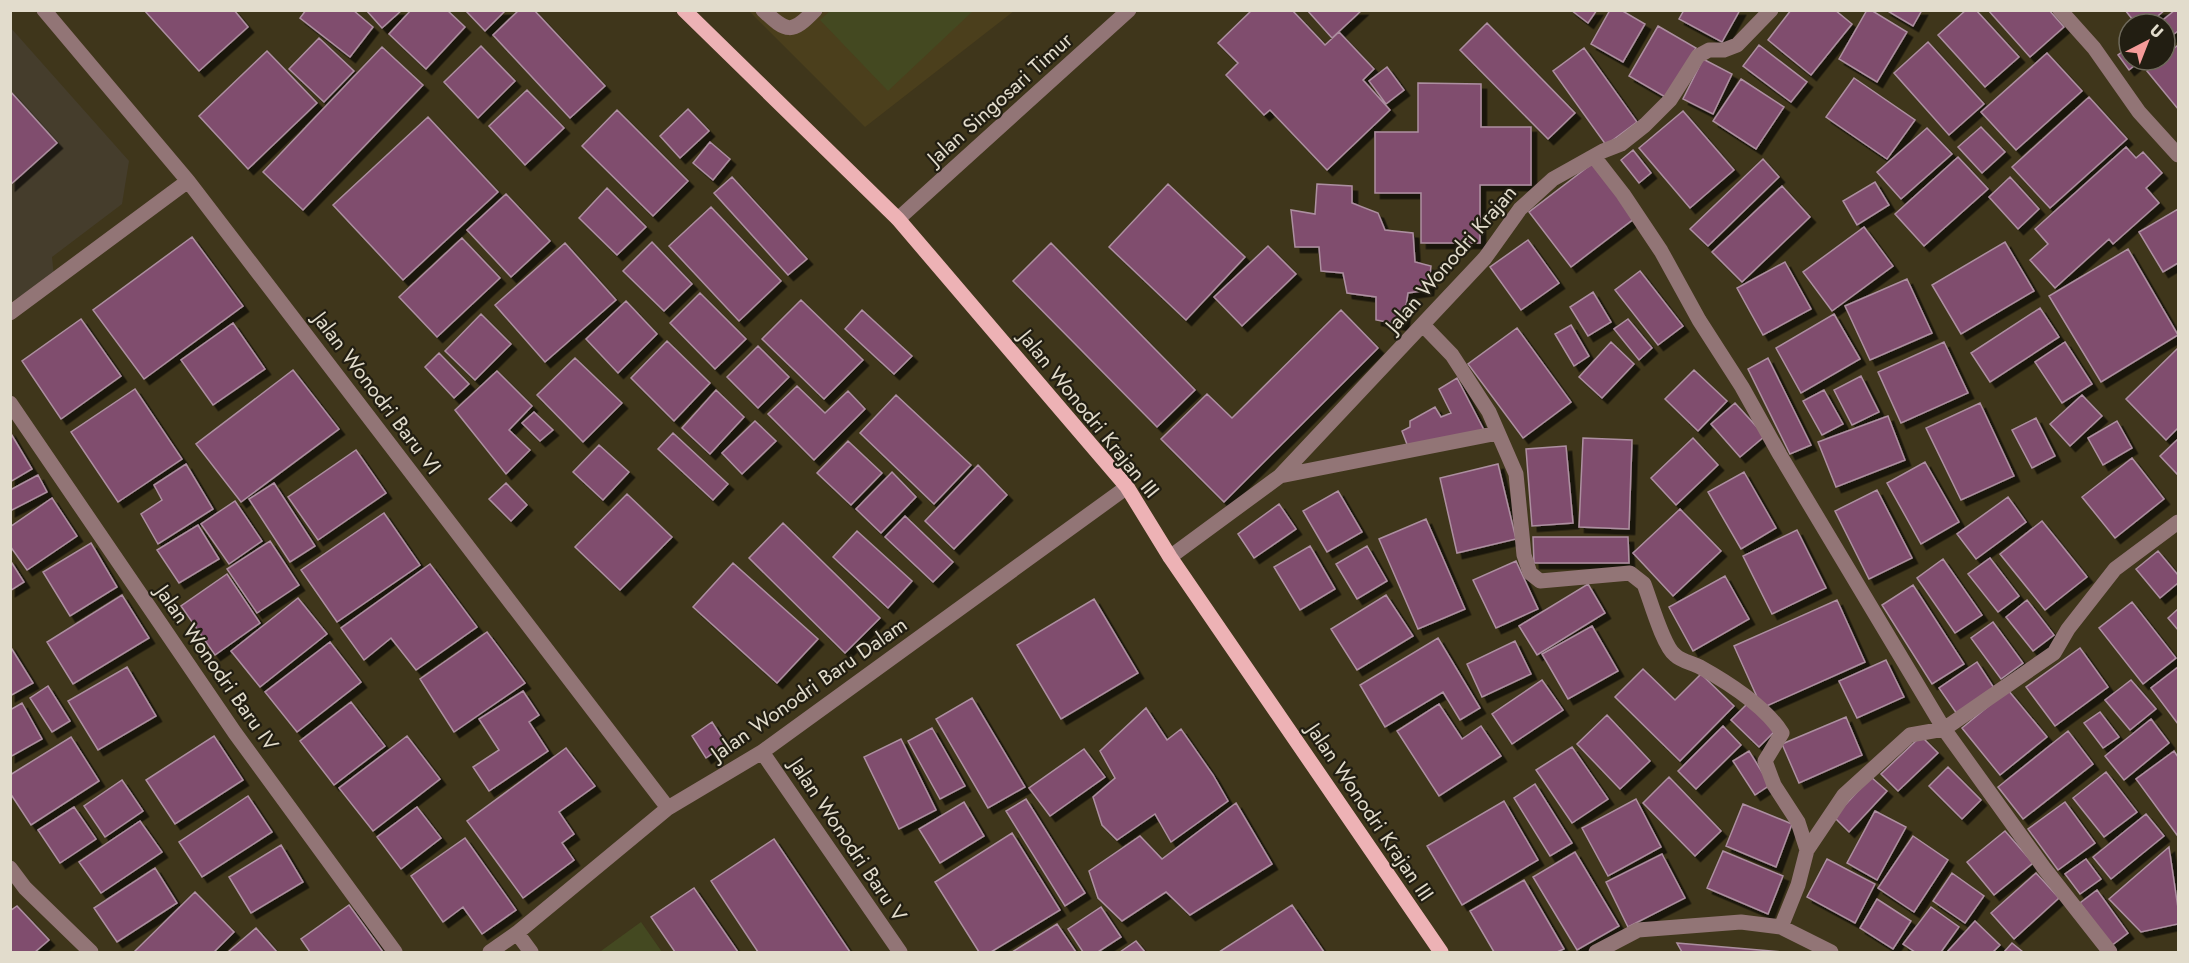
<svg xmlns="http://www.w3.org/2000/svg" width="2189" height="963" font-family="Jost,sans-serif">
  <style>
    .built { fill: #4b3f1c }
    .medical { fill: #453d2c }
    .green { fill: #444921 }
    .building { fill: #804e6e; stroke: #ad8fa1; stroke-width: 1.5; filter: url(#shadow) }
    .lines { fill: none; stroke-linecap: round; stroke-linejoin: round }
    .minor { stroke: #927576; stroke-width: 15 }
    .major { stroke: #edb2b5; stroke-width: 15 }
    .labels { text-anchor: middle; stroke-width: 4.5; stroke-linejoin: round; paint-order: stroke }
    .street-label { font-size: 21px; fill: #e2dccc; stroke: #221e12 }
  </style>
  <defs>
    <filter id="shadow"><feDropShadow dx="5.5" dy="5.5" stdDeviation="0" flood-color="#0009"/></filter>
  </defs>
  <rect width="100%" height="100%" fill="#3f361b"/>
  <!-- built -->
  <path class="built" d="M 749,11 L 1014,11 L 865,127 Z"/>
  <!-- medical -->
  <path class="medical" d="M 10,27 L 129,161 L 122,204 L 52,257 L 54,276 L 11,302 Z"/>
  <!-- green -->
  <path class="green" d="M 830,11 L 830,10 L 973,11 L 888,91 L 820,20 Z
    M 641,922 L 662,952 L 602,952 L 601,951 Z"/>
  <!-- building -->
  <path class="building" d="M 144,10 L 234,10 L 248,27 L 199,71 Z
    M 306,10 L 353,10 L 373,27 L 350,57 L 300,18 Z
    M 366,10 L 402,10 L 382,28 Z
    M 411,10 L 447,10 L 465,27 L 426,69 L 389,34 Z
    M 465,10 L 506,10 L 485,31 Z
    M 519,10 L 534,10 L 605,86 L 570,118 L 493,35 Z
    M 1252,10 L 1292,10 L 1325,45 L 1339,32 L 1374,69 L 1363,80 L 1390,110 L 1327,170 L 1270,110 L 1264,115 L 1226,75 L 1238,63 L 1218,43 Z
    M 1307,10 L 1362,10 L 1332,38 Z
    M 1571,10 L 1597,10 L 1588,23 Z
    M 1610,10 L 1621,10 L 1645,24 L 1623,62 L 1591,44 Z
    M 1684,10 L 1740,10 L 1722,42 L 1679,19 Z
    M 1791,10 L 1835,10 L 1852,24 L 1811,75 L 1768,40 Z
    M 1867,10 L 1871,10 L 1907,32 L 1877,82 L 1839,59 Z
    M 1886,10 L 1922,10 L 1913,26 Z
    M 1966,10 L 1976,10 L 2019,57 L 1985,87 L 1938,35 Z
    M 1988,10 L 2049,10 L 2064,27 L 2030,57 Z
    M 2125,10 L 2165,10 L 2148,24 L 2136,24 Z
    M 2175,10 L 2178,10 L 2178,31 L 2165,41 L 2165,24 L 2158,24 Z
    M 1487,23 L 1575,113 L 1548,139 L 1460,50 Z
    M 1658,26 L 1696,48 L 1667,98 L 1629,76 Z
    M 319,38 L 354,71 L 324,102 L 289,69 Z
    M 1928,42 L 1984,104 L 1949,135 L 1894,73 Z
    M 1759,45 L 1807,82 L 1791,102 L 1743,66 Z
    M 2178,45 L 2178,109 L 2147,71 L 2161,60 L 2165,60 L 2165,56 Z
    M 481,46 L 515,81 L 478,118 L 444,82 Z
    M 382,47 L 423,85 L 303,210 L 263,172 Z
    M 2129,47 L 2129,60 L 2141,60 L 2129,70 L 2118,55 Z
    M 1584,48 L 1637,122 L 1606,145 L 1553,71 Z
    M 267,51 L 317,103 L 248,169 L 199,116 Z
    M 2047,53 L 2082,91 L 2016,150 L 1981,112 Z
    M 1703,59 L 1732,74 L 1713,114 L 1683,99 Z
    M 1387,67 L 1404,90 L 1386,104 L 1369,81 Z
    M 1854,78 L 1915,120 L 1887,159 L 1826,117 Z
    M 1741,79 L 1784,107 L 1756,149 L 1713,121 Z
    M 1418,83 L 1481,84 L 1481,127 L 1531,127 L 1531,185 L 1480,185 L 1480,243 L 1421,243 L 1421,193 L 1375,193 L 1375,132 L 1418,132 Z
    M 527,90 L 564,128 L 525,165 L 489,126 Z
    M 10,91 L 57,143 L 10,185 Z
    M 2089,97 L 2127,139 L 2050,208 L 2012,167 Z
    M 688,109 L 709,131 L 680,158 L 660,136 Z
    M 617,110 L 688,181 L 653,216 L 582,146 Z
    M 1683,111 L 1734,170 L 1690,208 L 1639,148 Z
    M 428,117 L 498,192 L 403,280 L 333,205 Z
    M 1981,127 L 2005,152 L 1982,173 L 1958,147 Z
    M 1927,128 L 1952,154 L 1901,199 L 1877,172 Z
    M 710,142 L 730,159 L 713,180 L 693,163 Z
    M 2126,147 L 2136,158 L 2143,152 L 2162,173 L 2146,188 L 2159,203 L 2113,244 L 2109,239 L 2055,288 L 2030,260 L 2048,244 L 2035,229 Z
    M 1633,150 L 1651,173 L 1639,183 L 1621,160 Z
    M 1958,157 L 1988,189 L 1924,246 L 1895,214 Z
    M 1763,159 L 1779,177 L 1708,246 L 1690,229 Z
    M 1593,163 L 1635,218 L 1571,267 L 1529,212 Z
    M 732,177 L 807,259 L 788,275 L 714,193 Z
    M 2010,177 L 2039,209 L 2018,229 L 1989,197 Z
    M 1875,182 L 1889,205 L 1857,225 L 1843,201 Z
    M 1168,184 L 1245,257 L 1186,320 L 1109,247 Z
    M 1317,184 L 1352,186 L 1352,203 L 1378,213 L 1385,230 L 1413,233 L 1415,262 L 1431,266 L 1428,290 L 1408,293 L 1403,325 L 1376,320 L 1376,297 L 1347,293 L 1343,273 L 1321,271 L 1319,247 L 1295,247 L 1291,210 L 1315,214 Z
    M 1782,186 L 1810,217 L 1742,282 L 1712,252 Z
    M 607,188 L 646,227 L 617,255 L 579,218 Z
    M 506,194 L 550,241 L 511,277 L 467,230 Z
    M 711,207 L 781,281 L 739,321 L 669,246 Z
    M 2178,209 L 2178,263 L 2163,272 L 2139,232 Z
    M 1864,227 L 1893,266 L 1832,311 L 1803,272 Z
    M 192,237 L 243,306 L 144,379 L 93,310 Z
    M 462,238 L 500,278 L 437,337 L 399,297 Z
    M 1528,240 L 1559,283 L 1521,310 L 1490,267 Z
    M 652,242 L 692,284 L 664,311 L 623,271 Z
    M 2005,242 L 2034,291 L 1961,334 L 1932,285 Z
    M 565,243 L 616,300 L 545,362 L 495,305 Z
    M 1051,243 L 1195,390 L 1157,427 L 1013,281 Z
    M 1268,246 L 1296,274 L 1242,326 L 1214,297 Z
    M 2128,249 L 2178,335 L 2101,382 L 2049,296 Z
    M 1785,262 L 1811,309 L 1763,335 L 1737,288 Z
    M 1640,271 L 1683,326 L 1658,345 L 1615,290 Z
    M 1907,279 L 1932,333 L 1870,360 L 1845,306 Z
    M 1593,292 L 1611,322 L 1588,336 L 1570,307 Z
    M 700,293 L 746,339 L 715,369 L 670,323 Z
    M 801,300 L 863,360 L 824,399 L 762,339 Z
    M 626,301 L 657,334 L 618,373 L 586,339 Z
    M 2040,308 L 2059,337 L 1990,382 L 1971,353 Z
    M 862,310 L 912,356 L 894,374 L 845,329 Z
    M 1341,310 L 1378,348 L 1224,502 L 1161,439 L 1207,394 L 1232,418 Z
    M 481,314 L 511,344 L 475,380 L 445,351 Z
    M 1834,314 L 1860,359 L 1801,393 L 1776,348 Z
    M 81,319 L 121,376 L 61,419 L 22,361 Z
    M 1628,319 L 1652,348 L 1639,360 L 1614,329 Z
    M 233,323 L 265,369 L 213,405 L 181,360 Z
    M 1571,325 L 1589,356 L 1574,366 L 1555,334 Z
    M 1517,328 L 1571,402 L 1523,438 L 1468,364 Z
    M 667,341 L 710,383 L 674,421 L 631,378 Z
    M 1611,342 L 1634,364 L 1602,398 L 1579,377 Z
    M 1944,342 L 1968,393 L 1901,423 L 1878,372 Z
    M 2065,342 L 2092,384 L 2062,403 L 2035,362 Z
    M 758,346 L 789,377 L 758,408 L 727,377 Z
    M 2178,348 L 2178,428 L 2166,440 L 2126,399 Z
    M 439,353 L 469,384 L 454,398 L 425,367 Z
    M 575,358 L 622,403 L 583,442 L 537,395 Z
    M 1768,358 L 1811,445 L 1790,454 L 1748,369 Z
    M 293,370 L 339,429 L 241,502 L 196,444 Z
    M 1694,370 L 1727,401 L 1698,431 L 1665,399 Z
    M 497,371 L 532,406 L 509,430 L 530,450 L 506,474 L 455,410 Z
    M 1861,376 L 1879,412 L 1852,425 L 1834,390 Z
    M 1457,378 L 1484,430 L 1408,447 L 1402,431 L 1410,427 L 1410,421 L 1435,407 L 1441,417 L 1451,413 L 1439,389 Z
    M 797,386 L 825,413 L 848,391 L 865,409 L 814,460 L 768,414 Z
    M 135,389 L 182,459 L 118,502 L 71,432 Z
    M 716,390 L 744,417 L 710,454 L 682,428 Z
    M 1824,390 L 1843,424 L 1822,435 L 1803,401 Z
    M 896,395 L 971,465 L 934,504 L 860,433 Z
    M 2082,395 L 2102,416 L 2070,446 L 2050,424 Z
    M 1735,403 L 1765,436 L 1740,457 L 1711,424 Z
    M 1980,403 L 2014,476 L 1961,500 L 1926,428 Z
    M 534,412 L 553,430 L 540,441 L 522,423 Z
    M 1888,416 L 1905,460 L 1836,487 L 1818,442 Z
    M 2036,418 L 2055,456 L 2032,468 L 2012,430 Z
    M 755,421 L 776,441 L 742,474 L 722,453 Z
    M 2117,421 L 2132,448 L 2103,465 L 2088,438 Z
    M 10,432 L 32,469 L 10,482 Z
    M 673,433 L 728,484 L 713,500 L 658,449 Z
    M 1583,438 L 1632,440 L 1629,529 L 1579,527 Z
    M 1693,438 L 1718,465 L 1676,505 L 1651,478 Z
    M 2178,439 L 2178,475 L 2160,456 Z
    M 848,441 L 882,473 L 851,505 L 817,473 Z
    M 599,445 L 629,472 L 603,500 L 573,472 Z
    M 1566,446 L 1573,523 L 1532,526 L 1526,449 Z
    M 356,450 L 386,493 L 318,540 L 288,497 Z
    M 2132,458 L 2164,499 L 2115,538 L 2082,497 Z
    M 1925,462 L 1959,522 L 1921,544 L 1887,483 Z
    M 186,464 L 213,509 L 158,544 L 141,514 L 162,500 L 154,485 Z
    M 1498,464 L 1516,539 L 1457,553 L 1440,478 Z
    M 978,465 L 1007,495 L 954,549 L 925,521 Z
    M 892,472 L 916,497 L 881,533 L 856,509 Z
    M 1744,472 L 1776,528 L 1741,549 L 1708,492 Z
    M 38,475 L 47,492 L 10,511 L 10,490 Z
    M 274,483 L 315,546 L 290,562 L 249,499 Z
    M 506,483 L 527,505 L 511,521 L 489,499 Z
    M 1877,490 L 1912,558 L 1869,579 L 1835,511 Z
    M 1338,491 L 1362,532 L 1327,552 L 1303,511 Z
    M 627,494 L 672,537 L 620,590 L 575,547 Z
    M 2008,497 L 2026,522 L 1976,559 L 1957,534 Z
    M 52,498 L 77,536 L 27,570 L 10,546 L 10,527 Z
    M 235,501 L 262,541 L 229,564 L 201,524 Z
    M 1279,504 L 1296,529 L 1254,558 L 1238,534 Z
    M 1680,509 L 1721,551 L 1673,596 L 1633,553 Z
    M 384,513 L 420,565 L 337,622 L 301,570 Z
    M 905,516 L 953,562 L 933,582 L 885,537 Z
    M 1426,519 L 1465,609 L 1418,629 L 1379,539 Z
    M 2042,521 L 2087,577 L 2045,610 L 2000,554 Z
    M 783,523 L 880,618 L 845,653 L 749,558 Z
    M 198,525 L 219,559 L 179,583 L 157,550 Z
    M 1797,530 L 1826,588 L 1772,614 L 1743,556 Z
    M 857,531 L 912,581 L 888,608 L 833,557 Z
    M 1533,537 L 1628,537 L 1629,563 L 1534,563 Z
    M 270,541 L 299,585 L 257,613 L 227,569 Z
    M 91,543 L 117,587 L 70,616 L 43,572 Z
    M 1310,546 L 1335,589 L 1300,610 L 1274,567 Z
    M 1367,546 L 1387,581 L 1357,599 L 1336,564 Z
    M 2158,551 L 2178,575 L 2178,583 L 2160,598 L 2136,569 Z
    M 1990,558 L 2019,596 L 1998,612 L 1968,574 Z
    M 1943,559 L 1982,615 L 1955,633 L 1917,578 Z
    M 10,560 L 24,582 L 10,591 Z
    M 1516,561 L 1538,609 L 1496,628 L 1473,580 Z
    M 733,563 L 818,639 L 777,683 L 693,607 Z
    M 430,564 L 477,627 L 416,670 L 391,638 L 364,660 L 341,628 Z
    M 227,574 L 260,623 L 215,655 L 181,606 Z
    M 1725,576 L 1749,619 L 1693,651 L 1669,607 Z
    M 1588,584 L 1605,613 L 1537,655 L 1519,626 Z
    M 1913,585 L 1964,664 L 1932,684 L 1882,605 Z
    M 122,595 L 149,638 L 73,684 L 47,642 Z
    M 1386,595 L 1413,636 L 1357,670 L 1331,629 Z
    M 298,598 L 327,634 L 260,687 L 231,651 Z
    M 1094,599 L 1138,673 L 1061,719 L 1017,645 Z
    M 1837,600 L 1865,662 L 1762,708 L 1734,646 Z
    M 2027,600 L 2054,635 L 2033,651 L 2006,617 Z
    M 2132,602 L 2176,658 L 2143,684 L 2099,628 Z
    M 2178,609 L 2178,630 L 2168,618 Z
    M 1993,622 L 2023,663 L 2001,679 L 1971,638 Z
    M 1592,626 L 1618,671 L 1568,699 L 1542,654 Z
    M 487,632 L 525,683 L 454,732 L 420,679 Z
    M 1438,638 L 1480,708 L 1460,720 L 1443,692 L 1385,727 L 1360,685 Z
    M 1515,641 L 1531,674 L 1482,697 L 1467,664 Z
    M 330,642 L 361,682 L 297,732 L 265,692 Z
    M 10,646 L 33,683 L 10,696 Z
    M 2080,648 L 2108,687 L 2055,726 L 2026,687 Z
    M 1886,660 L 1904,697 L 1857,718 L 1839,681 Z
    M 1977,662 L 1994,688 L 1957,714 L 1939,688 Z
    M 127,667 L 156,716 L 98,750 L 68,701 Z
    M 2178,667 L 2178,724 L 2151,688 Z
    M 1643,669 L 1675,700 L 1701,674 L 1734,706 L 1680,761 L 1615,697 Z
    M 1542,680 L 1563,710 L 1512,744 L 1492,714 Z
    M 2131,680 L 2156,709 L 2130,730 L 2105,700 Z
    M 48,686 L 70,721 L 52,732 L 30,698 Z
    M 2008,690 L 2047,737 L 2000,775 L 1962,728 Z
    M 523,691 L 539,715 L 529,722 L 548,751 L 489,791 L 473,767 L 499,750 L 479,719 Z
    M 972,698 L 1025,787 L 988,808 L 936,719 Z
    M 351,702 L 385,746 L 334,785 L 300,741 Z
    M 22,703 L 42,739 L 10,757 L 10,710 Z
    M 1748,703 L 1776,730 L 1759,747 L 1731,720 Z
    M 1439,704 L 1462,739 L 1481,726 L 1501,756 L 1439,796 L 1397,731 Z
    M 1146,708 L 1167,740 L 1181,729 L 1213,775 L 1228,801 L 1171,842 L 1155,814 L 1117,840 L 1102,825 L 1093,797 L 1115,778 L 1100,751 Z
    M 2100,712 L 2119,737 L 2103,748 L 2084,723 Z
    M 1607,715 L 1650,761 L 1620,789 L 1577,744 Z
    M 1846,717 L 1862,755 L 1799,783 L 1782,744 Z
    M 2151,719 L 2169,743 L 2124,780 L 2105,756 Z
    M 712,722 L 726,744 L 706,758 L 692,736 Z
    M 1723,726 L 1741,745 L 1696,789 L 1678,771 Z
    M 932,728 L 965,786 L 940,799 L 908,741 Z
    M 2068,731 L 2093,764 L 2023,819 L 1998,787 Z
    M 214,736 L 243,780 L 175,824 L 146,780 Z
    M 407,736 L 440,779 L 373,831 L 339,788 Z
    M 1921,736 L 1938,753 L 1898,791 L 1881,774 Z
    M 71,737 L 99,781 L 31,825 L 10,793 L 10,775 Z
    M 901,739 L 936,810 L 899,829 L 864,757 Z
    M 1572,747 L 1608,799 L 1572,823 L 1536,770 Z
    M 566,748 L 595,786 L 559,812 L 574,834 L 562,843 L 574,860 L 523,898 L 467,821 Z
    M 1084,749 L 1105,777 L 1050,816 L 1029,788 Z
    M 1749,751 L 1770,785 L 1755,795 L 1733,761 Z
    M 2174,751 L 2178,757 L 2178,833 L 2177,835 L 2136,779 Z
    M 1948,767 L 1981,800 L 1962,819 L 1929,786 Z
    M 2106,772 L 2137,812 L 2104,837 L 2073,798 Z
    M 1669,777 L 1721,831 L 1695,856 L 1643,803 Z
    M 1871,777 L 1887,791 L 1849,832 L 1834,817 Z
    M 122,780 L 143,811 L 105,837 L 84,806 Z
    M 1535,784 L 1572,843 L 1550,856 L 1514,798 Z
    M 248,796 L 272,832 L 202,877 L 179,842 Z
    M 1026,799 L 1085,893 L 1065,906 L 1006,811 Z
    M 1636,799 L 1661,847 L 1608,876 L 1582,828 Z
    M 1504,801 L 1538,860 L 1462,905 L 1427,846 Z
    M 964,802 L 984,836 L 940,863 L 919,829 Z
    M 2065,802 L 2095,843 L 2058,870 L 2028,829 Z
    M 1236,803 L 1272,864 L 1190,915 L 1166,892 L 1122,921 L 1098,898 L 1089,871 L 1140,836 L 1162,859 Z
    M 1743,804 L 1792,824 L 1776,867 L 1726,846 Z
    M 74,807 L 96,839 L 60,863 L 38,830 Z
    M 417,807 L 441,838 L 401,869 L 377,837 Z
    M 1875,811 L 1906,827 L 1877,880 L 1847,863 Z
    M 2146,814 L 2164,836 L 2111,879 L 2093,857 Z
    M 140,821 L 162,852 L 101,893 L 79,862 Z
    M 2005,831 L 2033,863 L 1994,895 L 1967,862 Z
    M 1012,833 L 1060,910 L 991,952 L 979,952 L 935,882 Z
    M 1913,836 L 1948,860 L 1914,912 L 1878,888 Z
    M 465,838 L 516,910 L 482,934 L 463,907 L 443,922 L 411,876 Z
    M 774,839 L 850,952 L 758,952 L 711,881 Z
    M 281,845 L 303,882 L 251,913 L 229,877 Z
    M 2169,847 L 2178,908 L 2178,924 L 2141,932 L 2109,899 Z
    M 1723,851 L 1783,876 L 1768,914 L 1707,888 Z
    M 1575,852 L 1619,926 L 1577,950 L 1533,877 Z
    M 1662,854 L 1685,898 L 1628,927 L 1606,882 Z
    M 1827,859 L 1875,884 L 1855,923 L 1807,897 Z
    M 2086,859 L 2101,879 L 2080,894 L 2065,874 Z
    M 155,868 L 177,903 L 117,942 L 94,908 Z
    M 1952,873 L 1984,896 L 1965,923 L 1933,901 Z
    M 2036,873 L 2059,898 L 2014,939 L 1991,913 Z
    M 1524,880 L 1564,949 L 1557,952 L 1494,952 L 1470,911 Z
    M 694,888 L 738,952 L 675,952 L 651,917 Z
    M 2097,890 L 2128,933 L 2111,946 L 2080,903 Z
    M 195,892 L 234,932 L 214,952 L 134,952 Z
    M 1877,899 L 1911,921 L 1893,949 L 1860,928 Z
    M 349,905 L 383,952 L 310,952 L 301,939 Z
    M 1292,905 L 1324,952 L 1219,952 Z
    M 17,906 L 49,940 L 35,952 L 10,952 L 10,911 Z
    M 1101,907 L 1121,937 L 1098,952 L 1083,952 L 1068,929 Z
    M 1931,907 L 1959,927 L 1941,952 L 1915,952 L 1903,944 Z
    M 1975,921 L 2000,945 L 1993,952 L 1947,952 Z
    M 1057,924 L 1076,952 L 1012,952 Z
    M 256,928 L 277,952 L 228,952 Z
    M 1136,941 L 1145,952 L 1120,952 Z
    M 1677,943 L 1782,952 L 1682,952 Z
    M 2012,943 L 2023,952 L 2004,952 Z"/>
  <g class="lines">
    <!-- minor -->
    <path class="minor" d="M 44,10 L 188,181
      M 763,10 C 787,33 792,34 815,10
      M 2060,10 L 2094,48 L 2139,112 L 2178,155
      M 1595,158 L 1623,194 L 1661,251 L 1699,320 L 1742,387 L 1780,455 L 1944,729 L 2044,868 L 2110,952
      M 898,219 L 1129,10
      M 10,313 L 188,181 L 668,808
      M 1423,325 L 1452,355 L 1489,412 L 1516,474 L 1524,555 L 1530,573 L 1540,581 L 1630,573 L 1644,584 C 1650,599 1663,646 1675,655 C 1681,661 1692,663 1700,667 C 1727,682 1765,706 1782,733 L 1765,761 L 1774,785 L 1798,822 L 1807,850 L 1798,885 L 1781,927
      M 10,403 L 235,733 L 395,952
      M 1280,476 L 1498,433
      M 1170,557 L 1280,476 L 1485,258 L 1520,209 L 1553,179 L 1603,151 L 1621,144 L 1645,125 L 1670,100 L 1698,56 L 1709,50 L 1724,50 L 1737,45 L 1771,10
      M 762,752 L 900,952
      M 1807,850 L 1844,795 L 1910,735 L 1944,729 L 2054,653 L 2068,629 L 2115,569 L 2178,522
      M 10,868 L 25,888 L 91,952
      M 517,933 L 531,952
      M 490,952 L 517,933 L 668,808 L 762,752 L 1127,487
      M 1596,952 L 1638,930 L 1741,922 L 1781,927 L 1831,952"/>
    <!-- major -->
    <path class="major" d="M 684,10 L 898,219 L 1127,487 L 1170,557 L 1441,952"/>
  </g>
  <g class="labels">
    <!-- street labels -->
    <g class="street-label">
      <text transform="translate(1000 99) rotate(-42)" y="7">Jalan Singosari Timur</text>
      <text transform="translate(1451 259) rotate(-49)" y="7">Jalan Wonodri Krajan</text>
      <text transform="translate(377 393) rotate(53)" y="7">Jalan Wonodri Baru VI</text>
      <text transform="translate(1089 414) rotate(51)" y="7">Jalan Wonodri Krajan III</text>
      <text transform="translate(217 668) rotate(55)" y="7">Jalan Wonodri Baru IV</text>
      <text transform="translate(809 689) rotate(-35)" y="7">Jalan Wonodri Baru Dalam</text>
      <text transform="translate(1370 812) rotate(56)" y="7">Jalan Wonodri Krajan III</text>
      <text transform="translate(848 840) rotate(56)" y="7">Jalan Wonodri Baru V</text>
    </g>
  </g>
  <!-- border -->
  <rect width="2189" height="963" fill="none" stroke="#e2dccc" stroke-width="24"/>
  <!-- north arrow -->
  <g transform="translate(2147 42) rotate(42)"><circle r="28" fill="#221e12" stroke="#6f6a5c" stroke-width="1.5"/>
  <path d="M0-4.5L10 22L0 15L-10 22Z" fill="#f59b99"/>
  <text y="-9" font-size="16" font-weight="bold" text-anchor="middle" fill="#e2dccc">U</text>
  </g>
</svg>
